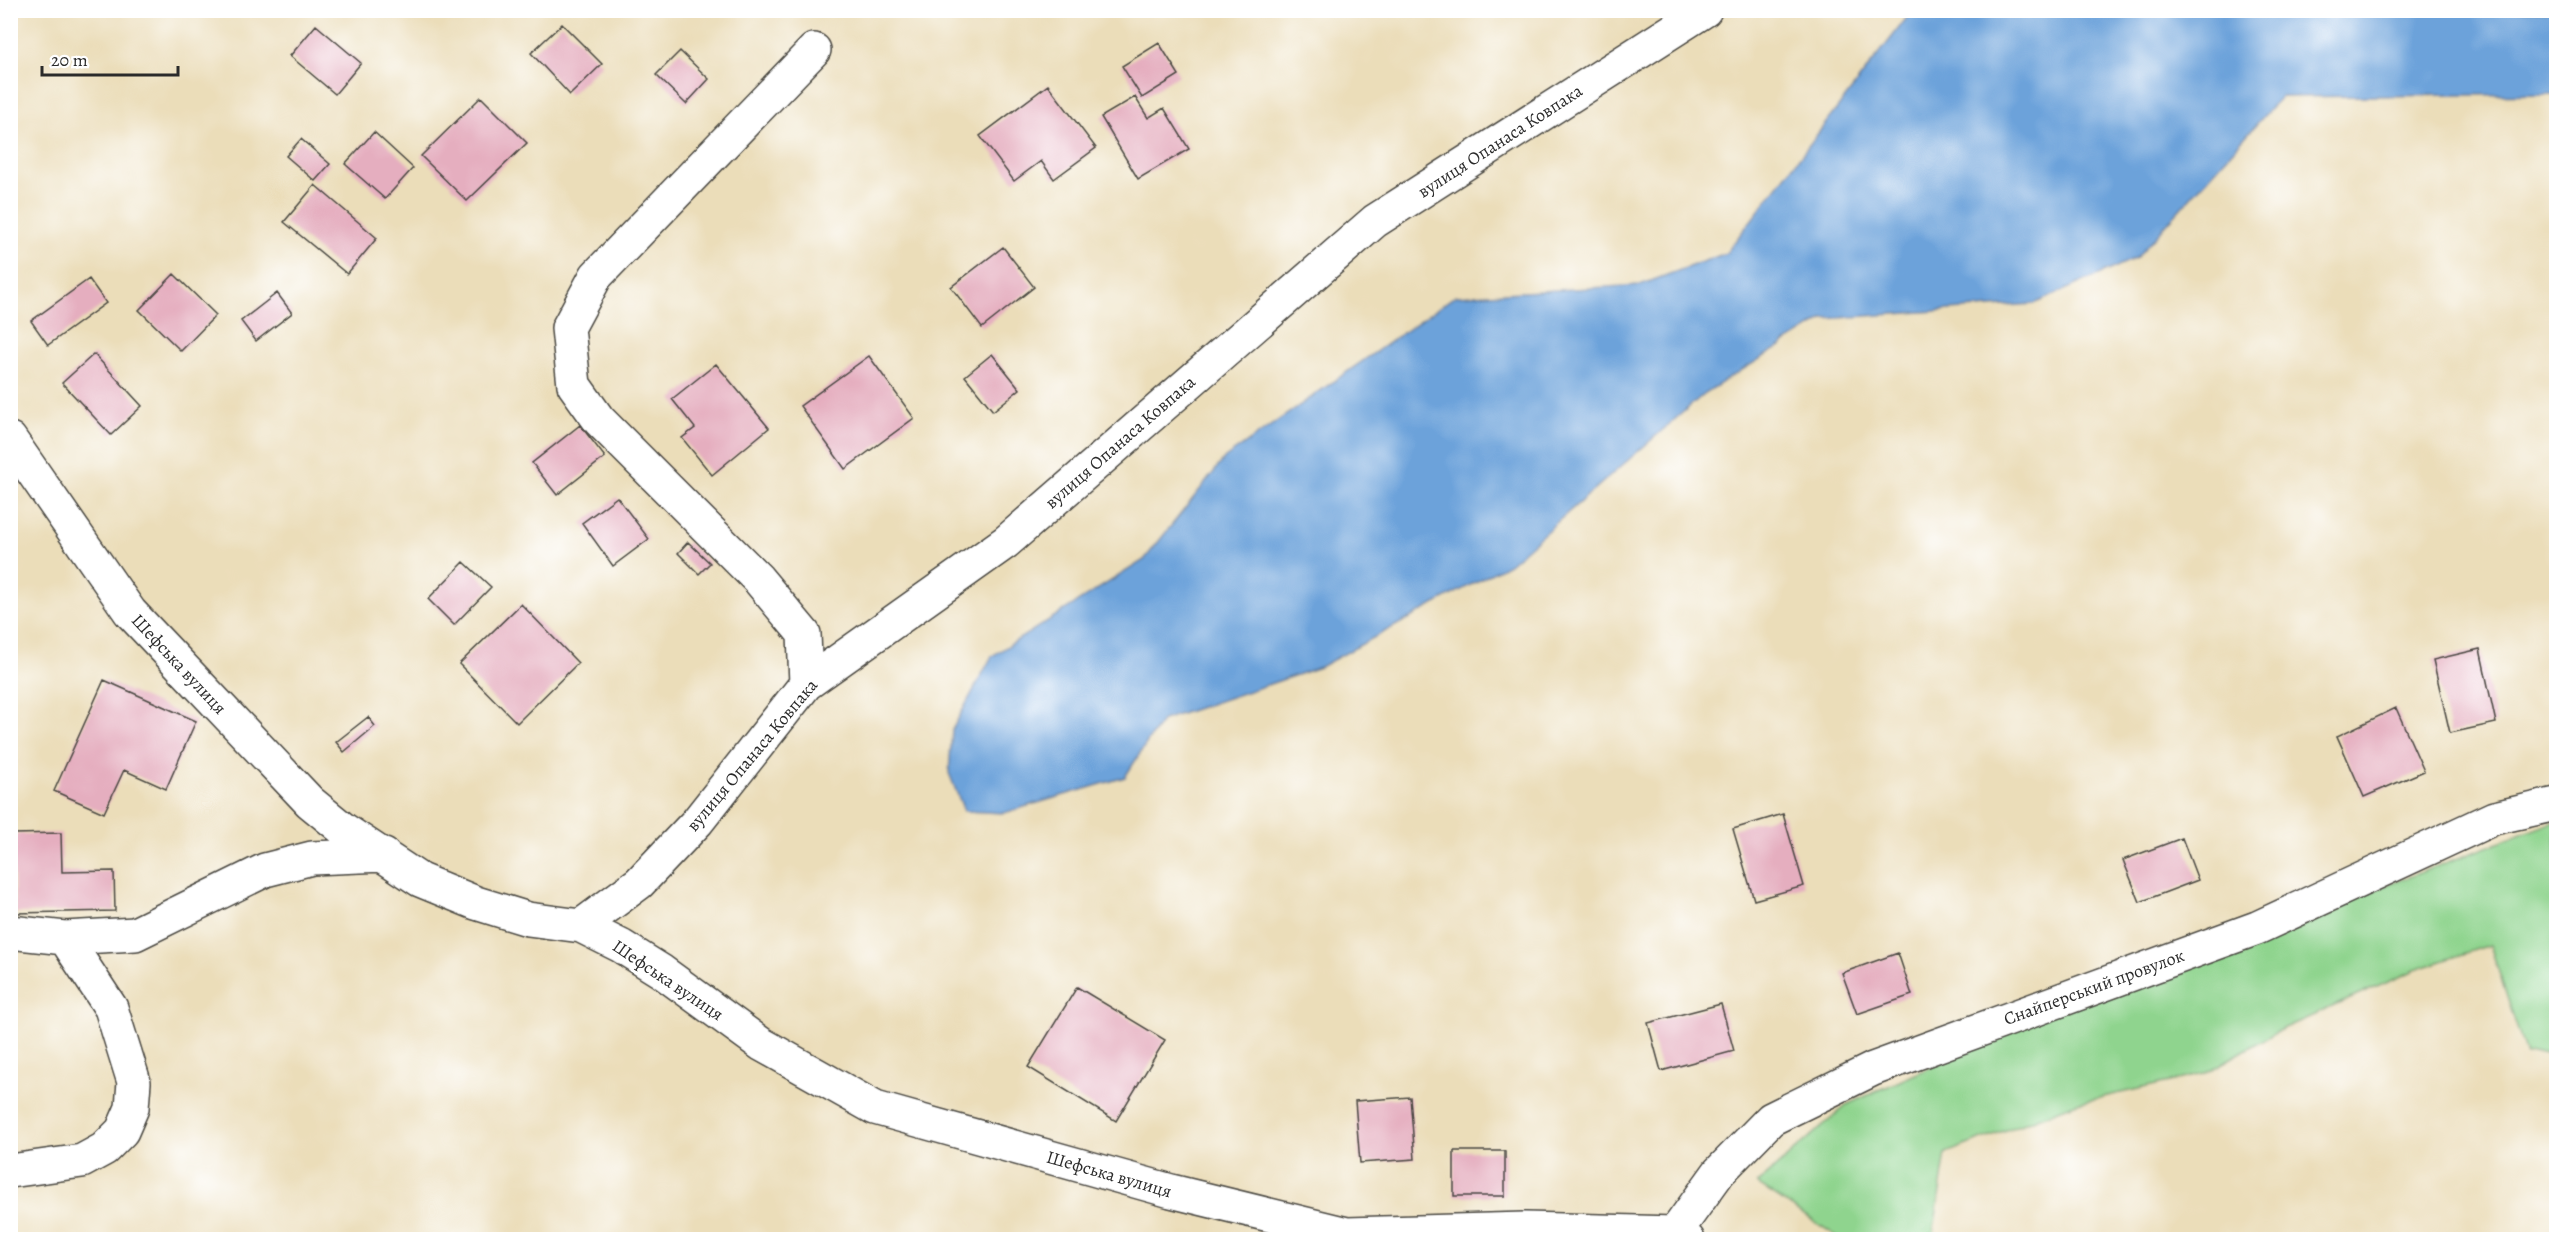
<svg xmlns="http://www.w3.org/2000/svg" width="2567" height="1250" font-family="Alegreya,serif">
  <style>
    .green { fill: #8fd48e; stroke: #5d805c; stroke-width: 1.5 }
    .water { fill: #6ca2da; stroke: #4c6682; stroke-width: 1.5 }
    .building { fill: #e5aebf }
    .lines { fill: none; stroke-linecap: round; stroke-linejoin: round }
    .minor-casing { stroke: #484640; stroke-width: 36 }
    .minor { stroke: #fff; stroke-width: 33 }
    .labels { text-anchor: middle; stroke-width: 6; stroke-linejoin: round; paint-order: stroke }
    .street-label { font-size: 18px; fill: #2b2b2b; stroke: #fff }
  </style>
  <rect width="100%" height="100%" fill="#fff"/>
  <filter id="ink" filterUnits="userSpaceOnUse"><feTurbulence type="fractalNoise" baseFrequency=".0167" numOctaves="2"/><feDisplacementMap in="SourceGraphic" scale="12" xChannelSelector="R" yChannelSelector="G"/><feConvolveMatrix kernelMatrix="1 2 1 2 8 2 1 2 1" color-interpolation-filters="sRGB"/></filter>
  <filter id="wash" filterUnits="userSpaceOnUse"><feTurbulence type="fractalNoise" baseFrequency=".008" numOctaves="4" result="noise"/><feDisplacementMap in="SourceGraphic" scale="24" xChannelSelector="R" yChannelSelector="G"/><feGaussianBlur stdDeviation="1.35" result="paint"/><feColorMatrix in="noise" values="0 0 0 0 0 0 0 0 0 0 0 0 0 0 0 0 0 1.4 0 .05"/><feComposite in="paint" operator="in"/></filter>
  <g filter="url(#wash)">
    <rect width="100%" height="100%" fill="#ebddb9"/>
    <!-- green -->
    <path class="green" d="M 2556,821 L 2556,1052 L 2526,1055 L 2490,945 L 2415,970 L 2276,1032 L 2204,1074 L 2077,1103 L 1946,1153 L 1934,1229 L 1935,1239 L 1841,1239 L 1757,1184 L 1846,1105 L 2063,1008 Z"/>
    <!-- water -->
    <path class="water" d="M 1912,11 L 2556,11 L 2556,94 L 2281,97 L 2136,258 L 2034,304 L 1824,319 L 1705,393 L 1509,564 L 1320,667 L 1163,720 L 1149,739 L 1125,777 L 1004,813 L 964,811 L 949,773 L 952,730 L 992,656 L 1144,560 L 1225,458 L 1455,296 L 1640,285 L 1726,253 Z"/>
    <g id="blocks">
      <!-- building -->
      <path class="building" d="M 562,24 L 602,64 L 570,95 L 531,53 Z
        M 316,25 L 361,63 L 335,94 L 290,56 Z
        M 1159,43 L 1179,75 L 1142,98 L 1122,66 Z
        M 680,51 L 709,79 L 686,104 L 656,75 Z
        M 1048,85 L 1096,148 L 1054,179 L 1041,161 L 1014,181 L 980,136 Z
        M 481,97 L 527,143 L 467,201 L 421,156 Z
        M 1135,97 L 1148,118 L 1164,108 L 1189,149 L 1138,179 L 1101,117 Z
        M 374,132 L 413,168 L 385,199 L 345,164 Z
        M 301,139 L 330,164 L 315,181 L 286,156 Z
        M 315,185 L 377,238 L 347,274 L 284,222 Z
        M 1003,247 L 1034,287 L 982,328 L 951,287 Z
        M 174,274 L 216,315 L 181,351 L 139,310 Z
        M 89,279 L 106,303 L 48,345 L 31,321 Z
        M 277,293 L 292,313 L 256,341 L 241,321 Z
        M 94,354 L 142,406 L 111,435 L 62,383 Z
        M 992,354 L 1020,389 L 993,411 L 965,376 Z
        M 869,356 L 914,418 L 845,469 L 800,406 Z
        M 716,364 L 769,428 L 712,475 L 682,438 L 695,428 L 672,399 Z
        M 580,425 L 605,457 L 557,495 L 532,463 Z
        M 617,497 L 649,539 L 613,566 L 582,523 Z
        M 688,542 L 710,563 L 699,574 L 678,553 Z
        M 464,562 L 491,587 L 454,625 L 428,599 Z
        M 521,604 L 578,663 L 517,723 L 459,664 Z
        M 2480,649 L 2496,723 L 2450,733 L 2433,660 Z
        M 104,680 L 196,721 L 166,789 L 124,770 L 104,813 L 54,791 Z
        M 2396,708 L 2424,771 L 2364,797 L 2337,736 Z
        M 368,717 L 375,726 L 344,752 L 336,742 Z
        M 1783,814 L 1804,886 L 1754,900 L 1733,829 Z
        M 61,833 L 62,872 L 114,871 L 115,911 L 15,913 L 13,834 Z
        M 2182,838 L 2198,880 L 2140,902 L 2123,860 Z
        M 1898,953 L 1912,995 L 1857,1014 L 1842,973 Z
        M 1077,987 L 1165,1040 L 1116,1121 L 1028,1067 Z
        M 1721,1004 L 1734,1051 L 1661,1071 L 1648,1023 Z
        M 1410,1097 L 1415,1159 L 1360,1163 L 1355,1101 Z
        M 1454,1151 L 1505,1151 L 1505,1196 L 1454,1196 Z"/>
    </g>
  </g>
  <g filter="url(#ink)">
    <use href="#blocks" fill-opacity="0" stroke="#484640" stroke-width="1.5"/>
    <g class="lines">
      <!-- minor casing -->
      <g class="minor-casing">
        <path id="minor" d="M 10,439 L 130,612 L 310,802 L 343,829 L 420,880 L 476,903 L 528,919 L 581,926 L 621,946 L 661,971 L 761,1044 L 875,1108 L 1171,1191 L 1347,1234 L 1525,1229 L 1675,1233 L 1688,1240
          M 806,684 L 804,634 L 758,579 L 599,420 L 574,385 L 568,328 L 596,276 L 814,50
          M 581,926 L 639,883 L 697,822 L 806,684 L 1006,542 L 1375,221 L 1705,10
          M 10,932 L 65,938 L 135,934 L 265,870 L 312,858 L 384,855
          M 10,1171 L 82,1161 L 104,1149 L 122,1131 L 132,1108 L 134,1082 L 111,1008 L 65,938
          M 1675,1233 L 1719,1172 L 1771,1119 L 1873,1069 L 2257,928 L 2494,818 L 2556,804"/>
      </g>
      <!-- minor -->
      <use href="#minor" class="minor"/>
    </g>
  </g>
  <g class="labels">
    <!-- street labels -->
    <g class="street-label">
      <text transform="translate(1500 141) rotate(-33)" y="6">вулиця Опанаса Ковпака</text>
      <text transform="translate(1120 442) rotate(-41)" y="6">вулиця Опанаса Ковпака</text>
      <text transform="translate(179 664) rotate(47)" y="6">Шефська вулиця</text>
      <text transform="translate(752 755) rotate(-50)" y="6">вулиця Опанаса Ковпака</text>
      <text transform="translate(668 980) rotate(34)" y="6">Шефська вулиця</text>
      <text transform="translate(2094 987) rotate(-20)" y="6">Снайперський провулок</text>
      <text transform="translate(1109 1174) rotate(16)" y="6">Шефська вулиця</text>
    </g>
  </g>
  <!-- margin -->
  <rect width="2567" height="1250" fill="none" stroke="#fff" stroke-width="36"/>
  <!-- scale -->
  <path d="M42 66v9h136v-9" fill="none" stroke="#2b2b2b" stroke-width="3"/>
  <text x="51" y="66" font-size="18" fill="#2b2b2b" stroke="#ffffff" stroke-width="4.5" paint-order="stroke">20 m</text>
</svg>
